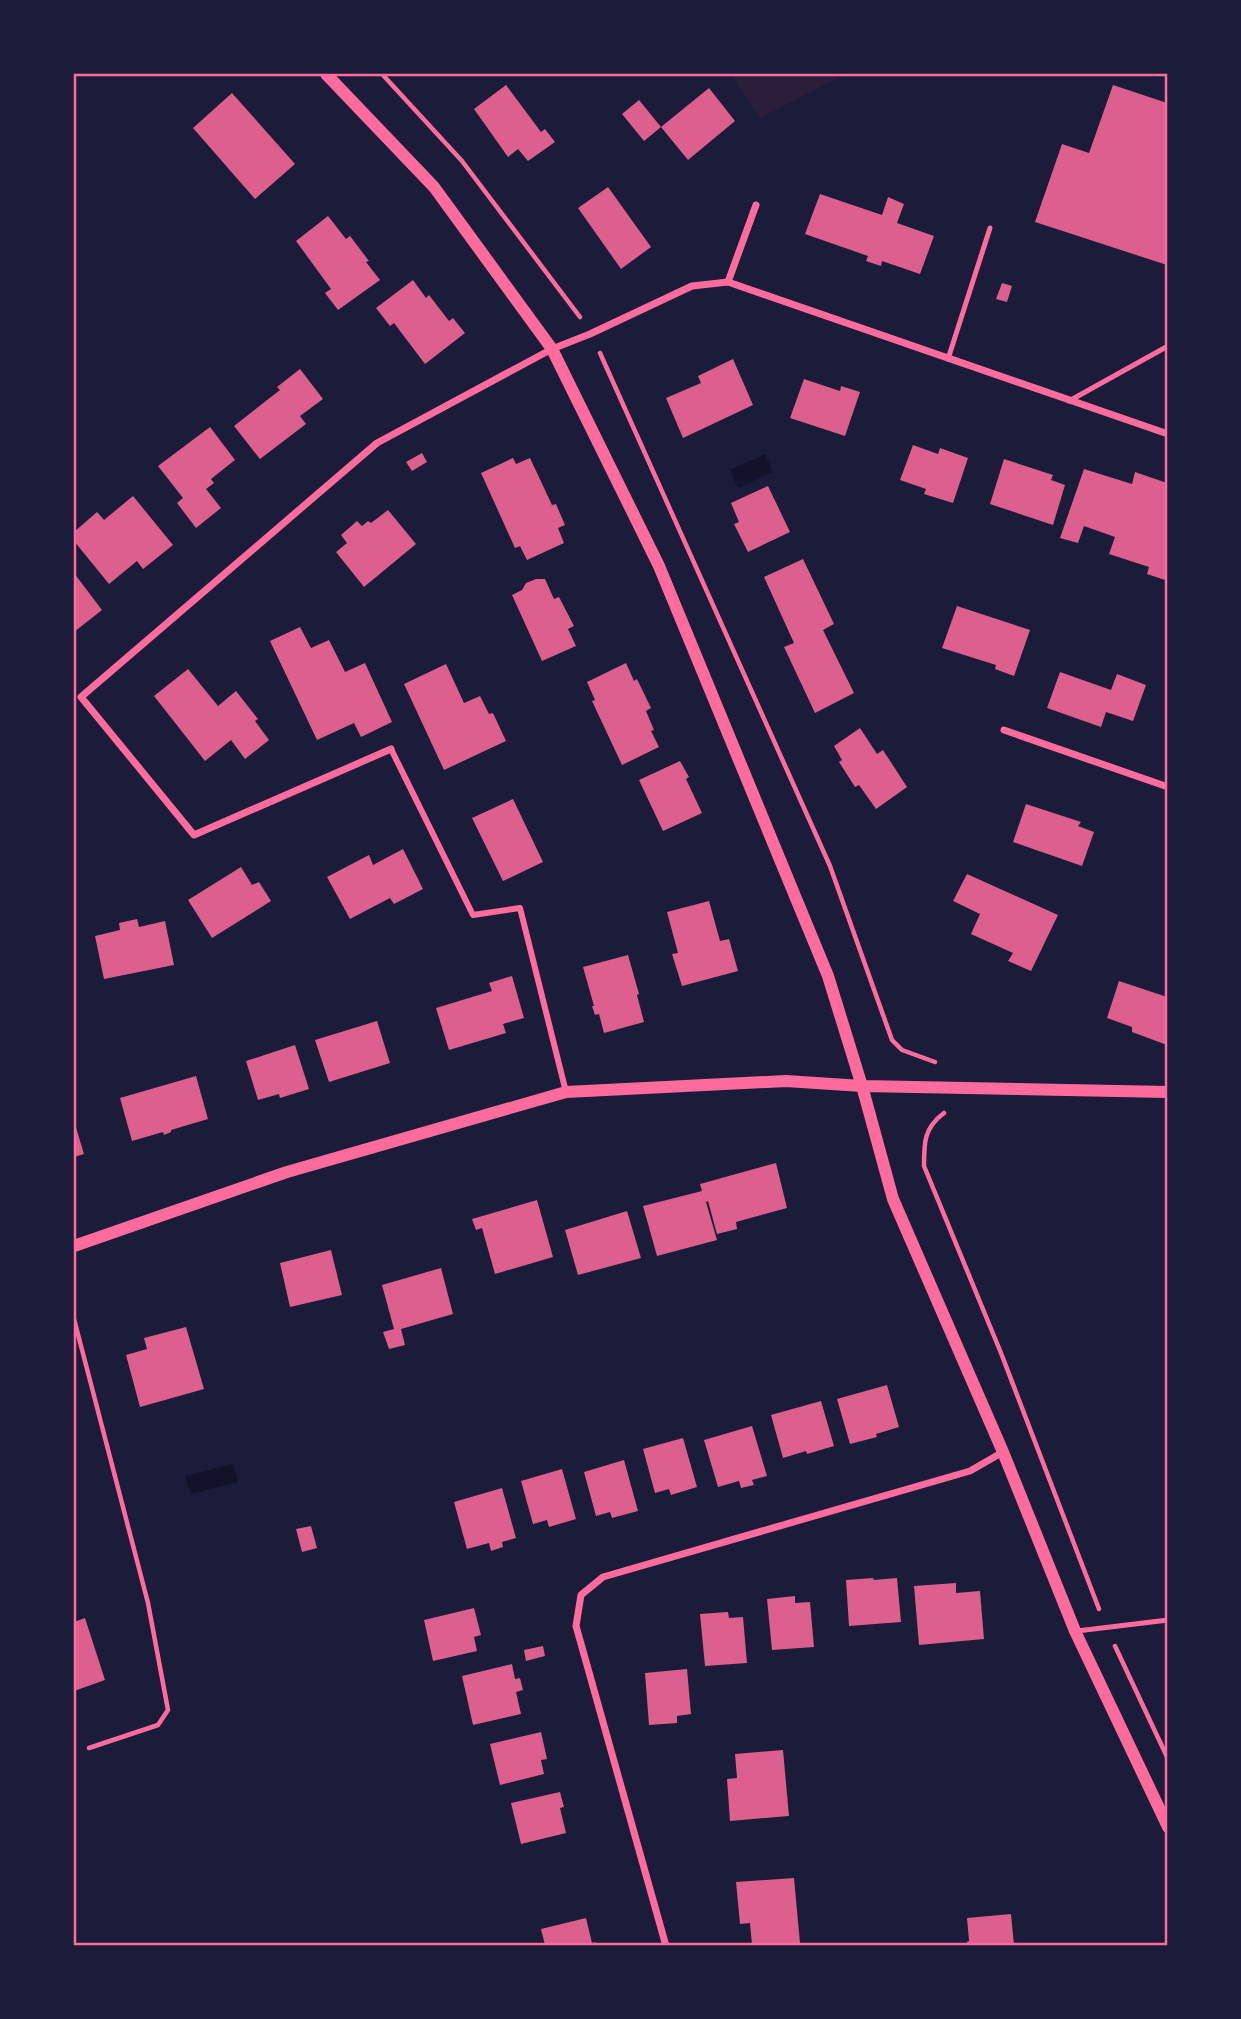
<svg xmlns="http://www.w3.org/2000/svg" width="1241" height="2019" font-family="'Times New Roman',serif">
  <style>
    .green { fill: #2a1e3b }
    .water { fill: #12122b }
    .building { fill: #dd5f8e }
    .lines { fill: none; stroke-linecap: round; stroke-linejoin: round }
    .path { stroke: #ff6b9d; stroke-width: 4.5 }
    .service { stroke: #ff6b9d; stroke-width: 5 }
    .pedestrian { stroke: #ff6b9d; stroke-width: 6 }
    .minor { stroke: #ff6b9d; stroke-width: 7 }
    .tertiary { stroke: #ff6b9d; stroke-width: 12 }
    .neatline { fill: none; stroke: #ff6b9d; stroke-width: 2.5 }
  </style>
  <rect width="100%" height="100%" fill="#1b1b3a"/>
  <!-- green -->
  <path class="green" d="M 731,74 L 846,74 L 760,118 Z"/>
  <!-- water -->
  <path class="water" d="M 765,454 L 773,472 L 738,488 L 730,470 Z
    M 233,1464 L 238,1482 L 191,1494 L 185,1476 Z"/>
  <!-- building -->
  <path class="building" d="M 506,85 L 541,132 L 545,129 L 555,142 L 528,161 L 518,149 L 508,157 L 474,109 Z
    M 1113,85 L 1167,103 L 1167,265 L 1035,222 L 1062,144 L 1089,153 Z
    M 709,88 L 735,121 L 688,160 L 661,127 Z
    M 232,93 L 295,164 L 255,199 L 193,128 Z
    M 639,100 L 661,127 L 644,141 L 622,114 Z
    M 608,187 L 651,247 L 621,269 L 578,208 Z
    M 820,194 L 882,215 L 888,197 L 904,204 L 897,223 L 934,236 L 920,274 L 882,261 L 881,266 L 866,261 L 868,256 L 805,234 Z
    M 328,216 L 346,239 L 350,236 L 369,261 L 366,262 L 380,280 L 338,310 L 325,293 L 331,289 L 296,241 Z
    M 413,280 L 426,298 L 429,295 L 449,321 L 453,318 L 465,333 L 425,364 L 394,323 L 390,326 L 376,308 Z
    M 1002,283 L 1012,286 L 1007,302 L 996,299 Z
    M 733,359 L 753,405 L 683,438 L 666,398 L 701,383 L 698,376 Z
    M 300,369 L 323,399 L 300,416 L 306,424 L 260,459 L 234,426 L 280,390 L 277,387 Z
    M 804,379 L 840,391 L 841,386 L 860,392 L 845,436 L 790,418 Z
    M 210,427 L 235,460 L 211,479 L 214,483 L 206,489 L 221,508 L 196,528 L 177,503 L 183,498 L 158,466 Z
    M 913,445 L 938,454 L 940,448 L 968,458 L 953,503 L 924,494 L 926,489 L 900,480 Z
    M 422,453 L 427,462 L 412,471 L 406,462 Z
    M 513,458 L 516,464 L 530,458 L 552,505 L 556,504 L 565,525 L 558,528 L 564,543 L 527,560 L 520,546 L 515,548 L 481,473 Z
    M 1004,459 L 1053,475 L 1051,480 L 1065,485 L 1053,525 L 990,504 Z
    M 1084,469 L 1132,484 L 1135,472 L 1167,483 L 1167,569 L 1165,580 L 1147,574 L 1149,567 L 1109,554 L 1115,537 L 1084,526 L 1078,543 L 1060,538 Z
    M 768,486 L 790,532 L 748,552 L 734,524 L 739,522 L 731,503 Z
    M 133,496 L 173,545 L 143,569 L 137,561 L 109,584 L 74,541 L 74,532 L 97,512 L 104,520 Z
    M 388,510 L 416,544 L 364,587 L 336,552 L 347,543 L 341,535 L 357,521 L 362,526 L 368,521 L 371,523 Z
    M 803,559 L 834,624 L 823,630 L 854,693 L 815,713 L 784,647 L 794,643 L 764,577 Z
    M 74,573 L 102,610 L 74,632 Z
    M 536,579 L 545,579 L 554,599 L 559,597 L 574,626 L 568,629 L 576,646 L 542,661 L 512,595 L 522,590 L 526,583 Z
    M 957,606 L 1030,630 L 1014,676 L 995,669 L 996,665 L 942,648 Z
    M 300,627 L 311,648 L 329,640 L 345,672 L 365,663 L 392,722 L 361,737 L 354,723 L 317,740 L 270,641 Z
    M 626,663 L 634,681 L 637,679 L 651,708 L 646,711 L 654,730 L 651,731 L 659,747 L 622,765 L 592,701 L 595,700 L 587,682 Z
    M 446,664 L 464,703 L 480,696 L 489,714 L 493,713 L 506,741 L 444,770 L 404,684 Z
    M 188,669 L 218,706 L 236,691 L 258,719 L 255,721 L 269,740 L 245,759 L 231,740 L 205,761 L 154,696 Z
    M 1060,672 L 1111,690 L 1117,674 L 1146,685 L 1133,721 L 1106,712 L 1101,727 L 1047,708 Z
    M 860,728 L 877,754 L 883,750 L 907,787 L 876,809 L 859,785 L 855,787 L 839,762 L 842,760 L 834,746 Z
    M 680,761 L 689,777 L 686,779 L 702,813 L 663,831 L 639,780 Z
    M 513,799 L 543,862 L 503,881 L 472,818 Z
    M 1026,804 L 1081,822 L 1078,826 L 1094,832 L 1082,866 L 1013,842 Z
    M 403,849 L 423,889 L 394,904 L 390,898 L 350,919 L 327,877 L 369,855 L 373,865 Z
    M 241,867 L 252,885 L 259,882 L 271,901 L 212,938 L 188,900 Z
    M 967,874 L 1058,915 L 1031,971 L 1008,961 L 1013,953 L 971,934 L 980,914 L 953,901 Z
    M 709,901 L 720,941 L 729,939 L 738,971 L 682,986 L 672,954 L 678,953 L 667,912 Z
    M 137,919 L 139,927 L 165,921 L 174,965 L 104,979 L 95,936 L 120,930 L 119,923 Z
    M 628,955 L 639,994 L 637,995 L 644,1022 L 604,1033 L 599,1014 L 595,1015 L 592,1006 L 594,1006 L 583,967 Z
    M 512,976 L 524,1018 L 503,1024 L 506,1033 L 449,1050 L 436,1008 L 492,991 L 489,983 Z
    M 1119,981 L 1167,997 L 1167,1045 L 1132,1032 L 1132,1027 L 1107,1018 Z
    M 377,1021 L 390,1063 L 329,1082 L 315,1040 Z
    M 295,1045 L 309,1089 L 280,1098 L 279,1094 L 258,1100 L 246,1061 Z
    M 196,1076 L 208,1119 L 171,1130 L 171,1132 L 164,1135 L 163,1132 L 132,1141 L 120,1098 Z
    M 74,1121 L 84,1154 L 74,1157 Z
    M 776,1163 L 787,1208 L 736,1222 L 737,1229 L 717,1234 L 708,1201 L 706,1202 L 717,1240 L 657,1256 L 643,1206 L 702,1191 L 700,1184 Z
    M 537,1200 L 553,1257 L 495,1274 L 482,1228 L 476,1230 L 472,1219 Z
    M 627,1211 L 641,1258 L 578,1275 L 565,1230 Z
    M 331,1250 L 342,1295 L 290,1307 L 280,1263 Z
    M 441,1268 L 453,1314 L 401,1329 L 405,1345 L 389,1349 L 383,1332 L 394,1329 L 382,1285 Z
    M 186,1327 L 204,1389 L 140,1407 L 126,1355 L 147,1349 L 144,1338 Z
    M 887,1385 L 899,1427 L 876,1434 L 877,1437 L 850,1444 L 837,1399 Z
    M 821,1401 L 834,1446 L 807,1454 L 806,1451 L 783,1458 L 771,1415 Z
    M 752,1426 L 767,1476 L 752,1480 L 754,1485 L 741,1488 L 739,1481 L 718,1487 L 704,1440 Z
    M 683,1438 L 697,1487 L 671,1495 L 669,1489 L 655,1493 L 643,1449 Z
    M 624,1460 L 638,1511 L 612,1518 L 610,1512 L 596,1516 L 584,1472 Z
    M 562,1469 L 576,1519 L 549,1527 L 547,1520 L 533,1524 L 521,1481 Z
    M 502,1488 L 516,1538 L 502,1542 L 503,1547 L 491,1551 L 489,1543 L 467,1549 L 454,1502 Z
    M 311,1526 L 317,1548 L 302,1552 L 296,1529 Z
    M 873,1578 L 874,1580 L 897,1578 L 901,1622 L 849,1626 L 846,1580 Z
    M 956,1583 L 956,1593 L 980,1591 L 984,1639 L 919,1645 L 914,1586 Z
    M 795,1596 L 795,1603 L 810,1602 L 814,1647 L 772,1650 L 767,1599 Z
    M 474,1608 L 481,1635 L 474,1637 L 477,1651 L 433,1661 L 424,1620 Z
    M 728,1612 L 729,1618 L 743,1617 L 747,1663 L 705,1666 L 700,1614 Z
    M 85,1618 L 105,1680 L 74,1691 L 74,1622 Z
    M 543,1646 L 545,1656 L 526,1661 L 524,1650 Z
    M 512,1664 L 515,1679 L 520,1678 L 523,1690 L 516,1692 L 521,1714 L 473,1725 L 462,1676 Z
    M 687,1669 L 691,1714 L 677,1716 L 677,1723 L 649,1725 L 645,1673 Z
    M 541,1732 L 547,1759 L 541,1760 L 544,1774 L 500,1785 L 490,1744 Z
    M 783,1750 L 789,1816 L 730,1821 L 727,1779 L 737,1778 L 735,1754 Z
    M 560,1792 L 564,1807 L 560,1808 L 566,1833 L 521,1844 L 511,1803 Z
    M 794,1878 L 800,1943 L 752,1945 L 750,1923 L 740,1924 L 736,1882 Z
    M 1011,1914 L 1014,1945 L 967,1945 L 967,1942 L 969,1941 L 967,1918 Z
    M 586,1918 L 592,1943 L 596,1942 L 596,1945 L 545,1945 L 541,1929 Z"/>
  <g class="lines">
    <!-- path -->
    <path class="path" d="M 382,74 L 462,161 L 580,317
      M 600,353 L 830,866 L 892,1040 L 902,1050 L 935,1062
      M 944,1113 C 924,1128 924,1142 924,1166 L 1001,1353 L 1099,1609
      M 74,1319 L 148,1603 L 168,1710 L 158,1725 L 89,1748
      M 1115,1646 L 1168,1759"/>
    <!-- service -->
    <path class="service" d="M 948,359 L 990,228
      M 1069,401 L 1168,346
      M 1077,1631 L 1168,1620"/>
    <!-- pedestrian -->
    <path class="pedestrian" d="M 391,749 L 473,915 L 520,908 L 566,1092"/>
    <!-- minor -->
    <path class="minor" d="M 728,282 L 756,205
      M 1004,730 L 1168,787
      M 391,749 L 194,835 L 81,697 L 377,443 L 552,349 L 590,334 L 692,286 L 728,282 L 1168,434
      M 666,1946 L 576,1626 L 581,1595 L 603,1577 L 970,1471 L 1003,1452"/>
    <!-- tertiary -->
    <path class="tertiary" d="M 326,74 L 434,187 L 552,349 L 659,566 L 828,976 L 862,1086 L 893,1199 L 1003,1452 L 1075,1631 L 1168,1827
      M 74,1246 L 287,1172 L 566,1092 L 786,1081 L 862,1086 L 1168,1092"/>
  </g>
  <!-- border -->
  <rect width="1241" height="2019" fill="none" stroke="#1b1b3a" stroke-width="150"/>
  <rect x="75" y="75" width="1091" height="1869" class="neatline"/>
</svg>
